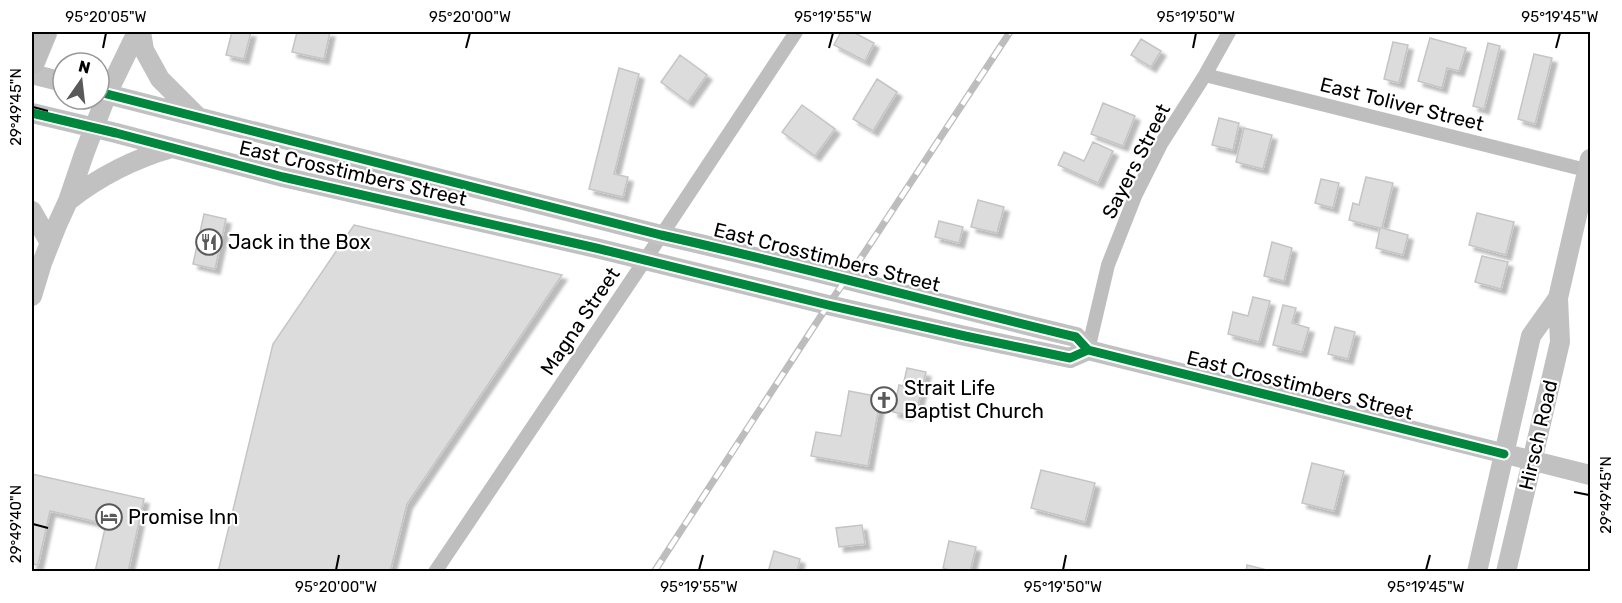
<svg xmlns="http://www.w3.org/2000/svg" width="1622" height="603" font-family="Rubik,sans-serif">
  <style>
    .building { fill: #dcdcdc; stroke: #c5c5c5; stroke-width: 1.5; filter: url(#shadow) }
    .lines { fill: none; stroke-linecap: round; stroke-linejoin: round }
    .highway-casing { stroke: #dbdbdb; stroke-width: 27 }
    .street { stroke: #bebebe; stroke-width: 14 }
    .secondary { stroke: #c1c1c1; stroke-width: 20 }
    .highway { stroke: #bdbdbd; stroke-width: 26 }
    .rail-casing { stroke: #bdbdbd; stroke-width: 7 }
    .rail { stroke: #fff; stroke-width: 4.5; stroke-dasharray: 14; stroke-linecap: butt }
    .cycleway-casing { stroke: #fff; stroke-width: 13 }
    .cycleway { stroke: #00873e; stroke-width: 9 }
    .ticks { fill: none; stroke: #000; stroke-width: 2 }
    .labels { text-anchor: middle; stroke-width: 4.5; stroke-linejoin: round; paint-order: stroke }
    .street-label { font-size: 20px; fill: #000; stroke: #fff }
    .poi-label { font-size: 20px; fill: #000; stroke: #fff; text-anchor: start }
    .neatline { fill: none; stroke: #000; stroke-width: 2 }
    .ticks-label { font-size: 15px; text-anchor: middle; fill: #000 }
  </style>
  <defs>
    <filter id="shadow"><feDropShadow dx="5" dy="5" stdDeviation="1.5" flood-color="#0004"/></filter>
  </defs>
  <rect width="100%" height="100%" fill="#fff"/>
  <!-- building -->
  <path class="building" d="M 232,32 L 251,32 L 244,59 L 226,55 Z
    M 297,32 L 330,32 L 324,59 L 292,52 Z
    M 841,32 L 853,32 L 874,43 L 865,61 L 834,45 Z
    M 1430,38 L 1466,48 L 1459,71 L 1447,68 L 1442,88 L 1418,81 Z
    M 1141,39 L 1161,51 L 1151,67 L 1131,55 Z
    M 1393,42 L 1408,45 L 1399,83 L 1384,79 Z
    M 1488,43 L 1500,46 L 1484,109 L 1473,106 Z
    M 1534,54 L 1552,58 L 1535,124 L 1518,119 Z
    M 680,55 L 707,75 L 688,102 L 661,82 Z
    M 619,68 L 639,74 L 614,174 L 628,177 L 623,197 L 589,189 Z
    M 877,79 L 897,92 L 873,131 L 853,119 Z
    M 1103,103 L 1135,116 L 1123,146 L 1091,134 Z
    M 802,105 L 835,129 L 815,156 L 782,132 Z
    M 1219,118 L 1239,123 L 1233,150 L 1212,145 Z
    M 1244,128 L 1272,135 L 1263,169 L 1236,162 Z
    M 1093,142 L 1113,151 L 1098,183 L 1058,165 L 1064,152 L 1084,161 Z
    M 1366,177 L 1393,183 L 1382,228 L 1408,235 L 1403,255 L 1376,248 L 1380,228 L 1349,220 L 1353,203 L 1359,205 Z
    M 1321,179 L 1339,183 L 1333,208 L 1315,203 Z
    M 978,200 L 1004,207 L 997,233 L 971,227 Z
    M 1477,213 L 1514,222 L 1506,255 L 1469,245 Z
    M 204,214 L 226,219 L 215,269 L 193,264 Z
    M 939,221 L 963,227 L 959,243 L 935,237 Z
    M 354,225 L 562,275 L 407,504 L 390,572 L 218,572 L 273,344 Z
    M 1272,242 L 1292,248 L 1284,281 L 1264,276 Z
    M 1482,256 L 1508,262 L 1501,289 L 1475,282 Z
    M 1253,297 L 1270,301 L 1259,342 L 1228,334 L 1233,312 L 1248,316 Z
    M 1283,305 L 1296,308 L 1292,323 L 1309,328 L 1302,352 L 1273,345 Z
    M 1335,327 L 1355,332 L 1348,359 L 1328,354 Z
    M 907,368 L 926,372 L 918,405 L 910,403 L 907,415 L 893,412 L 899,385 L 903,386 Z
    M 849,391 L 881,397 L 868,466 L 811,456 L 816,432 L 841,436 Z
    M 1312,463 L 1344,471 L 1334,511 L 1302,503 Z
    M 1041,470 L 1095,483 L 1085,522 L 1031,508 Z
    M 32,474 L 144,499 L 128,572 L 95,572 L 106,524 L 50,511 L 38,565 L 32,564 Z
    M 862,525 L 865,544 L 839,547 L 836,528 Z
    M 949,541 L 976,547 L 970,572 L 956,572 L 943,568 Z
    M 774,551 L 800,559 L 797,572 L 768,572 Z
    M 1247,565 L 1275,572 L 1246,572 Z"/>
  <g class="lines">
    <!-- highway casing -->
    <g class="highway-casing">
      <path id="highway" d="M 32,61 L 44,32"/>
    </g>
    <!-- street -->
    <path class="street" d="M 1205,75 L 1590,171
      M 1088,350 L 1108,265 L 1136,194 L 1161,144 L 1205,75 L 1229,32
      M 435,572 L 645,260 L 796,32"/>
    <!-- secondary -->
    <path class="secondary" d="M 141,32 L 144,50 L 160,79 L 198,117
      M 32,74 L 63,82
      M 99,92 L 661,235 C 800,266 938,304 1076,337 L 1088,350 L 1590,475
      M 32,113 L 116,133 L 283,177 L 596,248 L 828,305 L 965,336 L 1070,358 L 1088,350
      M 68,201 C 100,176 133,159 172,148
      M 32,211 L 50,243
      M 32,296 L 42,263 L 57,225 L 68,201 L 84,154 L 107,94 L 137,32
      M 1477,572 L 1531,336 L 1558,298
      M 1506,572 L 1560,342 L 1558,298 L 1590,159"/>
    <!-- highway -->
    <use href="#highway" class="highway"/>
    <!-- rail casing -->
    <g class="rail-casing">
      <path id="rail" d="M 654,572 L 828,305 L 857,264 L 1010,32"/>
    </g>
    <!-- rail -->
    <use href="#rail" class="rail"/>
    <!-- cycleway casing -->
    <g class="cycleway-casing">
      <path id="cycleway" d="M 99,92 L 661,235 C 800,266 938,304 1076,337 L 1088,350 L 1504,454
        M 32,113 L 116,133 L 283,177 L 596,248 L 828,305 L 965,336 L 1070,358 L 1088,350"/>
    </g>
    <!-- cycleway -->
    <use href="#cycleway" class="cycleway"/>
  </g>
  <!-- ticks -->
  <path class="ticks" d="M 103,48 L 106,33M 466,48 L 470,33M 829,48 L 833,33M 1193,48 L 1196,33M 1556,48 L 1560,33M 33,107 L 48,111M 1574,492 L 1589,495M 33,524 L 48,528M 336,570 L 339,555M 699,570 L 703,555M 1063,570 L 1066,555M 1426,570 L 1430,555"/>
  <!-- icons -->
  <defs>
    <g id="restaurant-ring" transform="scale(1.35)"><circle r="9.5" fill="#fff" stroke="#595959" stroke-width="1.5"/><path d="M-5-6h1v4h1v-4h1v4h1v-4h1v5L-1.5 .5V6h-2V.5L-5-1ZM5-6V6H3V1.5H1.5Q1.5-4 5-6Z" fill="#595959"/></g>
    <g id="church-ring" transform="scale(1.35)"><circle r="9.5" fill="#fff" stroke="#595959" stroke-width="1.5"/><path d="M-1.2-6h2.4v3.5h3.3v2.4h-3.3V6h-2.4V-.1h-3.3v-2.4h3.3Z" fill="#595959"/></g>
    <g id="hotel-ring" transform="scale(1.35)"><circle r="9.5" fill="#fff" stroke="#595959" stroke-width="1.5"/><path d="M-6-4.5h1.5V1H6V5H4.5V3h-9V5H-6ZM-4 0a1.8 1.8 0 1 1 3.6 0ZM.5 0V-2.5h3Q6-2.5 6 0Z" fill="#595959"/></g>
  </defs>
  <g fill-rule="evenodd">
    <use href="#restaurant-ring" x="209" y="242"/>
    <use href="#church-ring" x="884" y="400"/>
    <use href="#hotel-ring" x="109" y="517"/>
  </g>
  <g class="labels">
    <!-- street labels -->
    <g class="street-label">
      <text transform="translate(1402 104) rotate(14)" y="7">East Toliver Street</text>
      <text transform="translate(1136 161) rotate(-63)" y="7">Sayers Street</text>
      <text transform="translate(353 173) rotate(13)" y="7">East Crosstimbers Street</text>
      <text transform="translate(827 257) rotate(14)" y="7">East Crosstimbers Street</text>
      <text transform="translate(580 321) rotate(-56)" y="7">Magna Street</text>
      <text transform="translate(1300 385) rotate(14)" y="7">East Crosstimbers Street</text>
      <text transform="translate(1538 435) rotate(-77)" y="7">Hirsch Road</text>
    </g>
    <!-- poi labels -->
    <g class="poi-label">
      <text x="228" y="249">Jack in the Box</text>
      <text x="904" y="395">Strait Life<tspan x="904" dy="23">Baptist Church</tspan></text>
      <text x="128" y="524">Promise Inn</text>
    </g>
  </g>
  <!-- border -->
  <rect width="1622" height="603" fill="none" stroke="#ffffff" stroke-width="66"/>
  <!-- north arrow -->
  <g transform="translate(81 81) rotate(14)"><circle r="28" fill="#ffffff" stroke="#999999" stroke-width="1.5"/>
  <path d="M0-4.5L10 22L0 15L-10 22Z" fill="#595959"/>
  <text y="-9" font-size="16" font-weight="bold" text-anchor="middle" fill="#000000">N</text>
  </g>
  <rect x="33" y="33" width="1556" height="537" class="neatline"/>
  <g class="ticks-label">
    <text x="106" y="22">95°20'05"W</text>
    <text x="470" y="22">95°20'00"W</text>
    <text x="833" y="22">95°19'55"W</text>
    <text x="1196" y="22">95°19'50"W</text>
    <text x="1560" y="22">95°19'45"W</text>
    <text transform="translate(16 107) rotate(-90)" y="5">29°49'45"N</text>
    <text transform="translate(1606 495) rotate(-90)" y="5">29°49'45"N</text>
    <text transform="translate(16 524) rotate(-90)" y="5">29°49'40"N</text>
    <text x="336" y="592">95°20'00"W</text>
    <text x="699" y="592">95°19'55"W</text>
    <text x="1063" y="592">95°19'50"W</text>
    <text x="1426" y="592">95°19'45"W</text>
  </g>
</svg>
